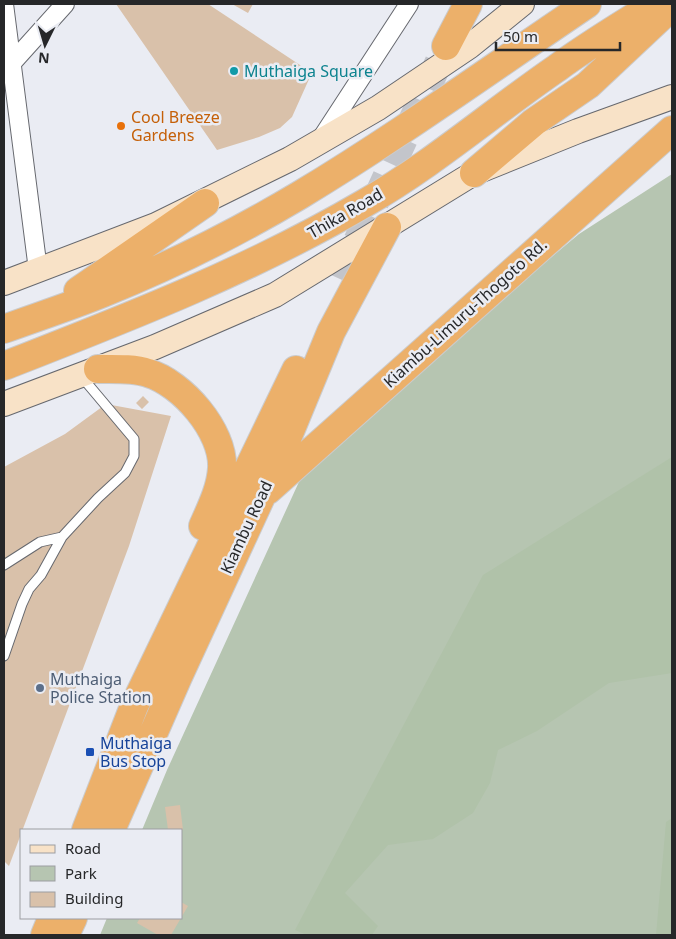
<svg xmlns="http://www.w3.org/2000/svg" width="676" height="939" font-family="'Noto Sans',sans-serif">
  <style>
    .green { fill: #b6c5b1 }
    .forest { fill: #b0c2a9 }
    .building { fill: #d9c1aa }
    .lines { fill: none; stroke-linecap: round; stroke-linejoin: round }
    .trunk-tunnel { stroke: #c3c5cb; stroke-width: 28; stroke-dasharray: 28 14; stroke-linecap: butt }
    .service-casing { stroke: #66686e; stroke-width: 11 }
    .minor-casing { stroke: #66686e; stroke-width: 20 }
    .secondary-casing { stroke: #66686e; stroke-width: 26 }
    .trunk-casing { stroke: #cbcbcc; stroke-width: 30 }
    .service { stroke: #fff; stroke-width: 9 }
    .minor { stroke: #fff; stroke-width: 18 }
    .secondary { stroke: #f8e2c7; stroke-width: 24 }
    .trunk { stroke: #ecb06a; stroke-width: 28 }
    .culture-dot { fill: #0f9aa8; stroke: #eaecf3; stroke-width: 2 }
    .food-dot { fill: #e8710a; stroke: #eaecf3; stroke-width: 2 }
    .service-dot { fill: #5c6f8a; stroke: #eaecf3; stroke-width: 2 }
    .transit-dot { fill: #1a4fb4; stroke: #eaecf3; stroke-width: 2 }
    .labels { text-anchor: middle; stroke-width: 5; stroke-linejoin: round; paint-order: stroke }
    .culture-label { font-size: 16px; fill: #0d838f; stroke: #eaecf3; text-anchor: start }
    .food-label { font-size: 16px; fill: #c56008; stroke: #eaecf3; text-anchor: start }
    .street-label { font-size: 16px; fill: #262729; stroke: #eaecf3 }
    .service-label { font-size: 16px; fill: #4e5e75; stroke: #eaecf3; text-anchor: start }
    .transit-label { font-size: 16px; fill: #164399; stroke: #eaecf3; text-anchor: start }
  </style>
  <rect width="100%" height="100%" fill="#eaecf3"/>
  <!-- green -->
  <path class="green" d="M 672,174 L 672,935 L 100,935 L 107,918 L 181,918 L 181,830 L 142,830 L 167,770 L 309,460 L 579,234 Z"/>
  <!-- forest -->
  <path class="forest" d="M 672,457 L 672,673 L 609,683 L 537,731 L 498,750 L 490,783 L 473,813 L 433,839 L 388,845 L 345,893 L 378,926 L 372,935 L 307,935 L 295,930 L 483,575 Z
    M 672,818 L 672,935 L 656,935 L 666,822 Z"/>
  <!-- building -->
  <path class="building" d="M 116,4 L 208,4 L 300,65 L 310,77 L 292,117 L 280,128 L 259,137 L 217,150 Z
    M 232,4 L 253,4 L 248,13 Z
    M 143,396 L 149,402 L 142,409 L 136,403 Z
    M 106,404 L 171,416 L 129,546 L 9,866 L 4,861 L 4,467 L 65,434 Z
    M 180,805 L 183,830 L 168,830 L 165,807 Z
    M 181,902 L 188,906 L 171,935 L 158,935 L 137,923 L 140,918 L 181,918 Z"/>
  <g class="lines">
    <!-- trunk-tunnel -->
    <path class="trunk-tunnel" d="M 340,279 L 442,55"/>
    <!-- service casing -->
    <g class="service-casing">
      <path id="service" d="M 4,565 L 40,542 L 62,537
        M 4,656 L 22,604 L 29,589 L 41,575 L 62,537 L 98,498 L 125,473 L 134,456 L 134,439 L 81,376"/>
    </g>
    <!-- minor casing -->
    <g class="minor-casing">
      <path id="minor" d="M 4,4 L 38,270
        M 11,64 L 65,4
        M 321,139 L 409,4"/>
    </g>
    <!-- secondary casing -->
    <g class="secondary-casing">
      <path id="secondary" d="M 4,283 L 156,225 L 290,159 L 378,108 L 470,46 L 522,4
        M 4,404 L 155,347 L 275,295 L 474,173 L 578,131 L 672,97"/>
    </g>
    <!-- trunk casing -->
    <g class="trunk-casing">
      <path id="trunk" d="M 446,46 L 468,4
        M 474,173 L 534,122 L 588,85 L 669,9
        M 78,291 L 205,203
        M 4,329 C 37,317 71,306 103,293 C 170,266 238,232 300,195 C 398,136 492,68 587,4
        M 4,366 C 127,318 251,270 365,203 C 433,164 493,112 557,68 C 588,45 622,25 655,4
        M 98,369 C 115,369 133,368 148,373 C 182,383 224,431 222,468 C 221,488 211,508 203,526
        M 268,490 L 672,130
        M 86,830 L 134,706 L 296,370
        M 111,830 L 178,677 L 279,458 L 331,332 L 387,227
        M 45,935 L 52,918
        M 65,935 L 73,918"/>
    </g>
    <!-- service -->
    <use href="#service" class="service"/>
    <!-- minor -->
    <use href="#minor" class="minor"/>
    <!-- secondary -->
    <use href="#secondary" class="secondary"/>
    <!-- trunk -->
    <use href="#trunk" class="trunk"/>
  </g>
  <!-- markers -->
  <circle class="culture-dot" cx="234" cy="71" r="5"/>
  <circle class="food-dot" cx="121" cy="126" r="5"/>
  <circle class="service-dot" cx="40" cy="688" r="5"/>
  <rect class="transit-dot" x="85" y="747" width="10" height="10" rx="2.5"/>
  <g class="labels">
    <!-- culture labels -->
    <g class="culture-label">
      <text x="244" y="77">Muthaiga Square</text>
    </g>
    <!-- food labels -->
    <g class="food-label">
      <text x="131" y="123">Cool Breeze<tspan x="131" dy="18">Gardens</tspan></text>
    </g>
    <!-- street labels -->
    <g class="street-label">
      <text transform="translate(345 213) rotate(-30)" y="6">Thika Road</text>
      <text transform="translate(465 313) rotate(-42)" y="6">Kiambu-Limuru-Thogoto Rd.</text>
      <text transform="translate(246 527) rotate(-65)" y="6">Kiambu Road</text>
    </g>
    <!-- service labels -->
    <g class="service-label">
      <text x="50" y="685">Muthaiga<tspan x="50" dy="18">Police Station</tspan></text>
    </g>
    <!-- transit labels -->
    <g class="transit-label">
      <text x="100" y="749">Muthaiga<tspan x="100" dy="18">Bus Stop</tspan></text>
    </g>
  </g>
  <!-- border -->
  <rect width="676" height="939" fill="none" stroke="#262729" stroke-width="10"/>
  <!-- legend -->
  <rect x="20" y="829" width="162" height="90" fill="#eaecf3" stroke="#9c9da2"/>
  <rect x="30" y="845" width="25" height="8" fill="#f8e2c7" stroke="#9c9da2"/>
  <text x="65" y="854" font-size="15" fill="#262729">Road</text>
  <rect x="30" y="866" width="25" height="15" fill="#b6c5b1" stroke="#9c9da2"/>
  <text x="65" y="879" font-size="15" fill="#262729">Park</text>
  <rect x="30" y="892" width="25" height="15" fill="#d9c1aa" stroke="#9c9da2"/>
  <text x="65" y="904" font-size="15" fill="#262729">Building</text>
  <!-- north arrow -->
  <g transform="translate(45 45) rotate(185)" stroke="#eaecf3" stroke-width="4" paint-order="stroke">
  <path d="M0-4L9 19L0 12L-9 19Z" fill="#262729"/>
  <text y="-8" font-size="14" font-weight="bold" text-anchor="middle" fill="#262729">N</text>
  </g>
  <!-- scale -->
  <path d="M496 42v8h124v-8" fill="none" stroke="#262729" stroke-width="2.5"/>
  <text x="503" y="42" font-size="15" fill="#262729" stroke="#eaecf3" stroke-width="4" paint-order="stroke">50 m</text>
</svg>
